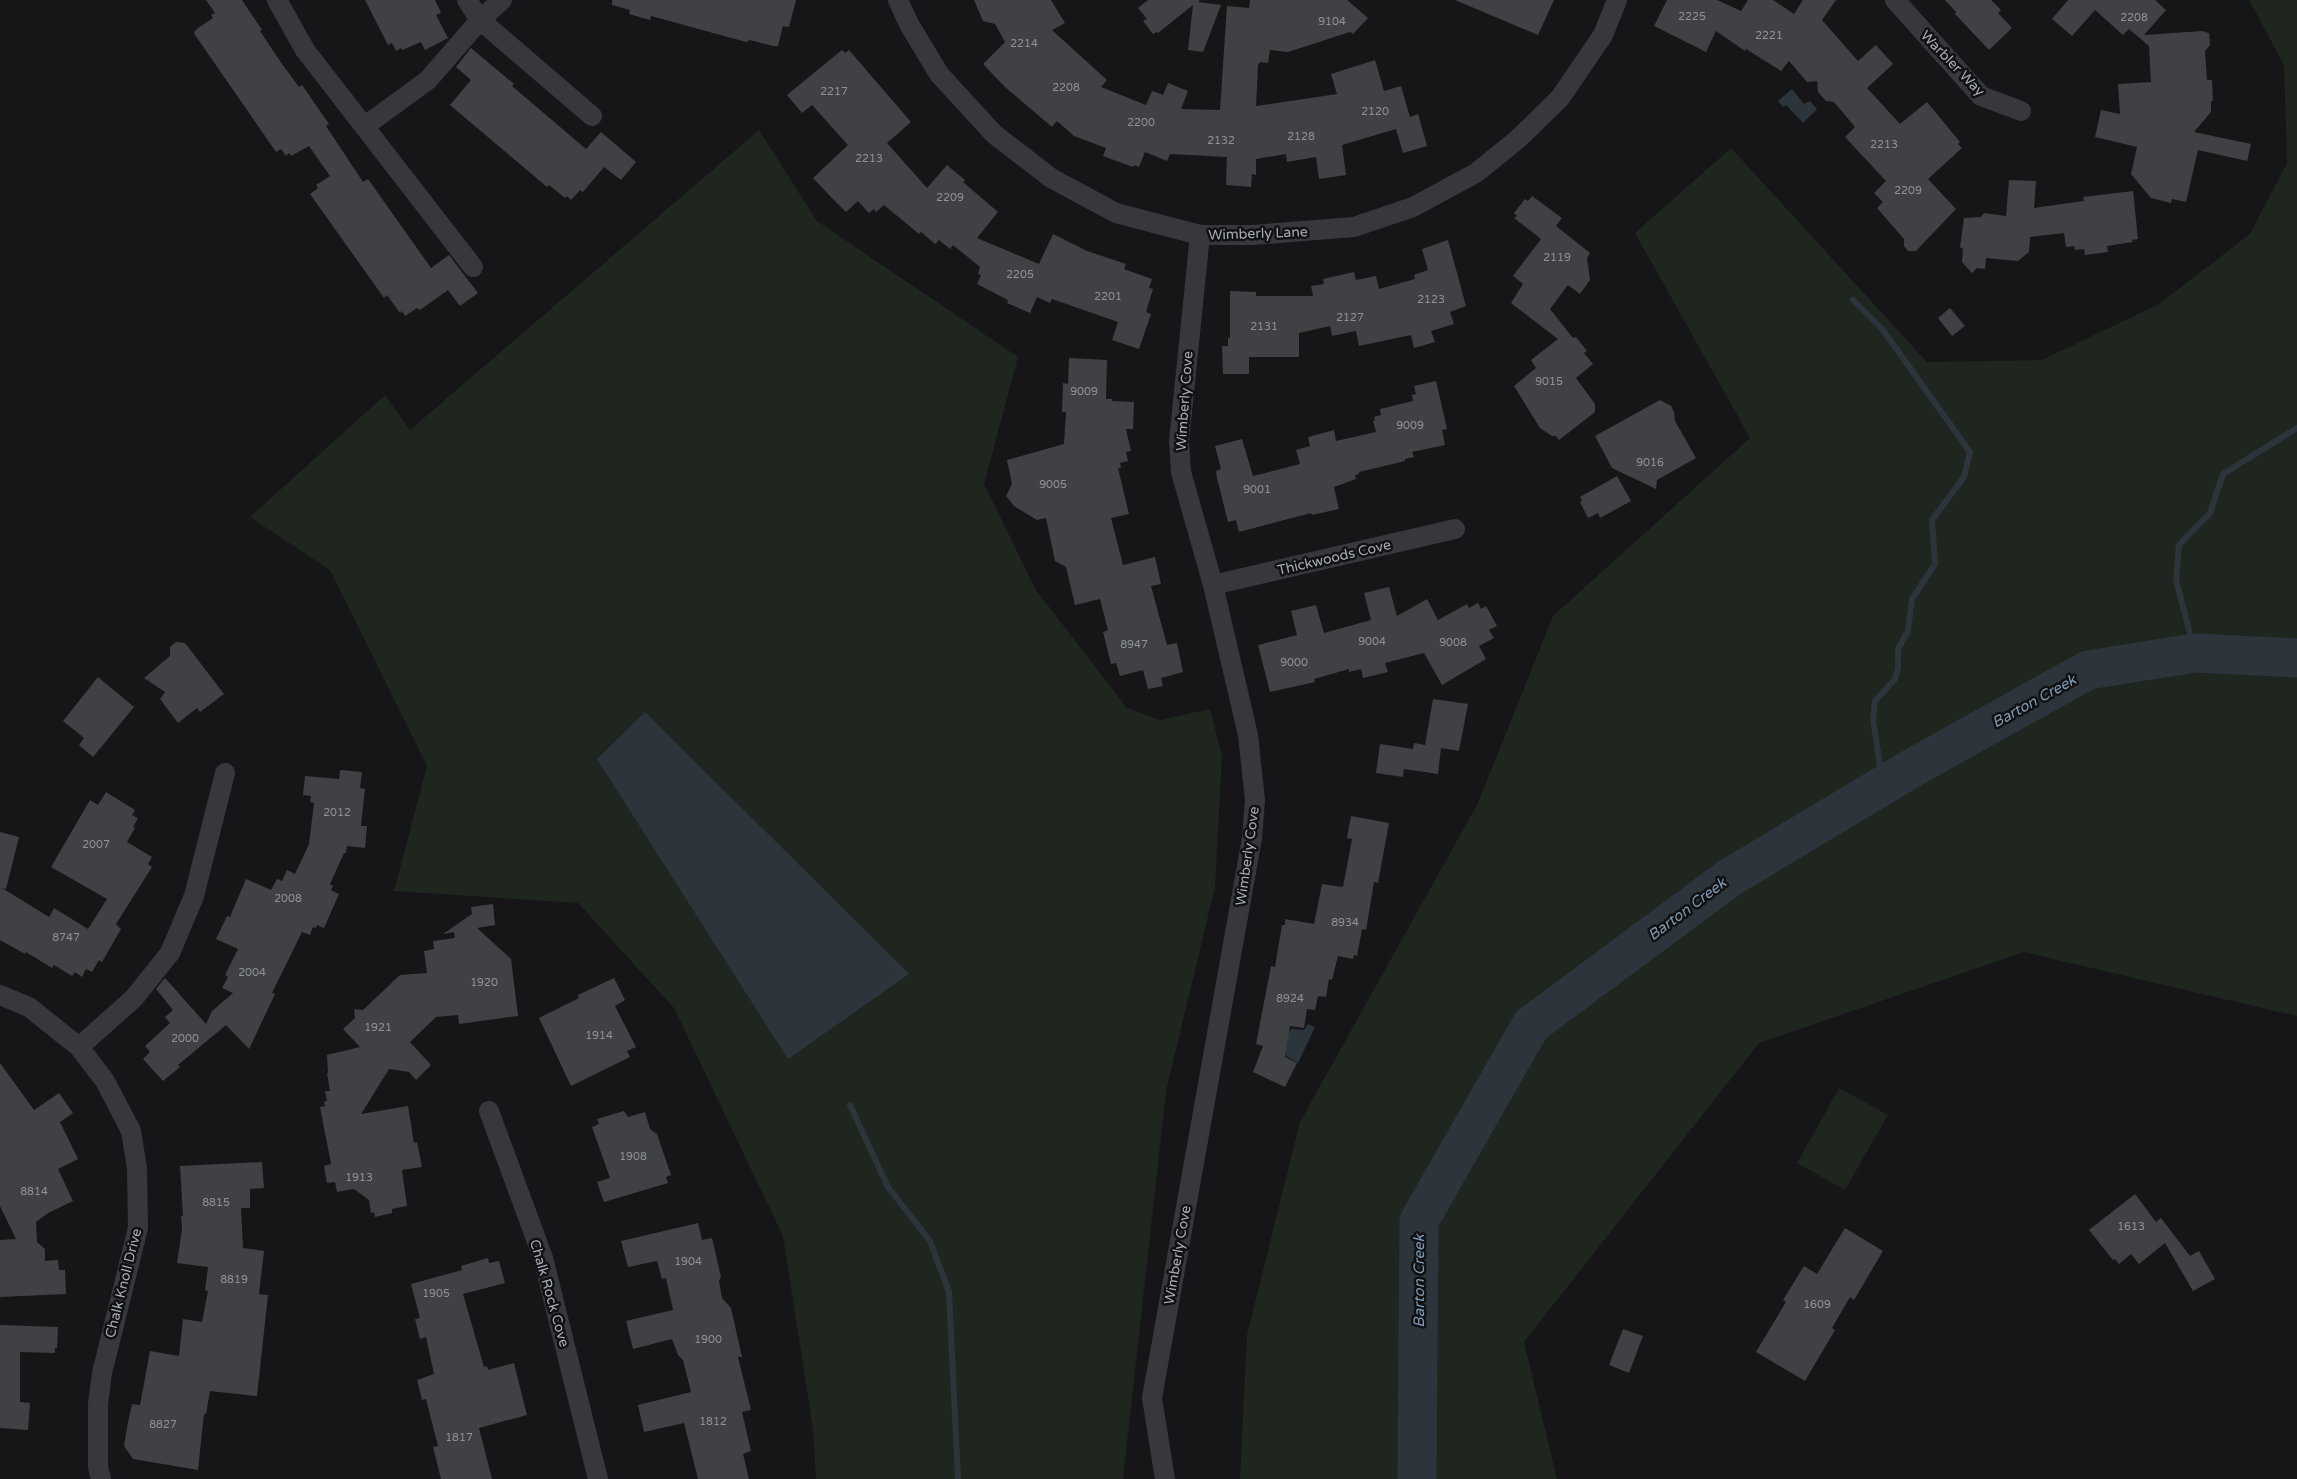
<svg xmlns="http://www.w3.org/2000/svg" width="2297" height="1479" font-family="'Varela Round',sans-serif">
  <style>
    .green { fill: #1e261f }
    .water { fill: #2c353c }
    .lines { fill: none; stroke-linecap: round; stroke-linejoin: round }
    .stream { stroke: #2c353c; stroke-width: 6 }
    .river { stroke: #2c353c; stroke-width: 39 }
    .building { fill: #404145 }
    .minor { stroke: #37383d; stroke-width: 20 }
    .labels { text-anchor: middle; stroke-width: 5; stroke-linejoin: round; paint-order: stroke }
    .number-label { font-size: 11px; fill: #8e929b }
    .street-label { font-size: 14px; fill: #a8adb8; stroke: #111113 }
    .water-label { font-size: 15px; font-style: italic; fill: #7f9bb3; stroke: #111113 }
  </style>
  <rect width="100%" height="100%" fill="#161618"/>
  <!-- green -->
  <path class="green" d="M 2249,0 L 2297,0 L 2297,1016 L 2024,952 L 1759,1043 L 1524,1342 L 1557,1479 L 1240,1479 L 1247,1335 L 1300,1122 L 1478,803 L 1553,616 L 1750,438 L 1635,233 L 1731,148 L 1927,362 L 2042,360 L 2159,304 L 2250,234 L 2287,163 L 2284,65 Z
    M 759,130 L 817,221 L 1018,357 L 984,484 L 1036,590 L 1127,708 L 1160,720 L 1210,709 L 1222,756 L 1215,887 L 1166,1091 L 1123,1479 L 816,1479 L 813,1429 L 783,1236 L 674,1008 L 578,903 L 394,891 L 427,766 L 330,570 L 250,517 L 385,395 L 410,430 Z
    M 1839,1088 L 1888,1115 L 1845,1190 L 1797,1163 Z"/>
  <!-- water -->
  <path class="water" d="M 1792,89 L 1804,104 L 1810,101 L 1817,109 L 1803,123 L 1786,105 L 1783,107 L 1778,101 Z
    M 645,712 L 909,974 L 788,1059 L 597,759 Z
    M 1308,1024 L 1315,1027 L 1298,1063 L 1286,1056 L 1286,1039 L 1291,1029 L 1304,1030 Z"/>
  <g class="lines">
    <!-- stream -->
    <path class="stream" d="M 1853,300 L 1883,330 L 1970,452 L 1964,477 L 1932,520 L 1935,564 L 1912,599 L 1908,631 L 1898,649 L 1898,668 L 1895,679 L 1875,701 L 1873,719 L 1883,786
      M 2195,653 L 2176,580 L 2179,545 L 2210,513 L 2223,474 L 2297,428
      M 850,1105 L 888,1187 L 930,1241 L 949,1292 L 958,1479"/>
    <!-- river -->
    <path class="river" d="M 1417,1479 L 1419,1221 L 1531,1025 L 1729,878 L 1919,764 L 2088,670 L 2195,653 L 2297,658"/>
  </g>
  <!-- building -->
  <path class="building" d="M 206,0 L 242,0 L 262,30 L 260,31 L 282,64 L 299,87 L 302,85 L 329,124 L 326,126 L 363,182 L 368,179 L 431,268 L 449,255 L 478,293 L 460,306 L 448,290 L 420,310 L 417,308 L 405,316 L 402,311 L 400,313 L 387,295 L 384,298 L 310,194 L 318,188 L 316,185 L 330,176 L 309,146 L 291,156 L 289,153 L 286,156 L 281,149 L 276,152 L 195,35 L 194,32 L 198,28 L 213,18 L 211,15 L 215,13 Z
    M 365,0 L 435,0 L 441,13 L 436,15 L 448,38 L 425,50 L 421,42 L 402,50 L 401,48 L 396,51 L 392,43 L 388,45 Z
    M 612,0 L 796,0 L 789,27 L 783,26 L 778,46 L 773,46 L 750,40 L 746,42 L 651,16 L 650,20 L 629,14 L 630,10 L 612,5 Z
    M 974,0 L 1051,0 L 1065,23 L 1052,30 L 1107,80 L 1101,87 L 1146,105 L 1152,91 L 1163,95 L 1168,83 L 1188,91 L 1181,109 L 1220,110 L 1227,6 L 1249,8 L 1250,0 L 1347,0 L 1368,18 L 1353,34 L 1350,32 L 1288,52 L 1270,50 L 1268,63 L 1260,62 L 1258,65 L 1256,106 L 1337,94 L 1331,74 L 1375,60 L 1384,91 L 1401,86 L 1410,117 L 1418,114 L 1427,146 L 1403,153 L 1396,129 L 1342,145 L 1346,175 L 1319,179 L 1316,157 L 1287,162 L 1286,154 L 1256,159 L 1256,175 L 1252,174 L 1251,187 L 1226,185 L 1227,157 L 1170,154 L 1167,161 L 1145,152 L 1139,167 L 1134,165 L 1133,167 L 1103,156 L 1106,148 L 1074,136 L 1057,121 L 1052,127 L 1005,87 L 983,64 L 1005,42 L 995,24 L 983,21 Z
    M 1148,0 L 1200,0 L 1198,2 L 1221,5 L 1203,52 L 1188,50 L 1193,5 L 1158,33 L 1156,32 L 1153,34 L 1143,21 L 1147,19 L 1138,8 Z
    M 1455,0 L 1554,0 L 1538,35 Z
    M 1667,0 L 1717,0 L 1741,11 L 1748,0 L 1773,0 L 1794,14 L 1803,0 L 1836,0 L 1822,20 L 1858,61 L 1876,45 L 1893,64 L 1867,88 L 1900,124 L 1927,102 L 1960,142 L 1958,144 L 1962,148 L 1928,179 L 1956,209 L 1916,251 L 1908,251 L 1904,246 L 1904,239 L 1877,208 L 1883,202 L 1874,193 L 1886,181 L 1845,137 L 1855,127 L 1834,102 L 1826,101 L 1818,92 L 1817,81 L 1807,82 L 1789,61 L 1781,71 L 1746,49 L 1745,51 L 1716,31 L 1706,52 L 1654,26 Z
    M 1945,0 L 1991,0 L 2001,10 L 1998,13 L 2012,28 L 1989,50 L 1955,14 L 1956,12 Z
    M 2068,0 L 2155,0 L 2166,10 L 2144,35 L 2202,31 L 2209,33 L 2210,45 L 2205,51 L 2207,80 L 2212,80 L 2213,101 L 2211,101 L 2211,112 L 2194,132 L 2251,144 L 2247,161 L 2198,150 L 2186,202 L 2172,199 L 2171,203 L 2151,198 L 2131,174 L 2137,147 L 2095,137 L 2101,110 L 2120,114 L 2118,84 L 2151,82 L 2149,46 L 2129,29 L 2123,35 L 2095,10 L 2072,36 L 2052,19 Z
    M 471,48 L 514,84 L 512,86 L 586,149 L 601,132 L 636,162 L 621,180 L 604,167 L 583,192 L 580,190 L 571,200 L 567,196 L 565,198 L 549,185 L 547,187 L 450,105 L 471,80 L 456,67 Z
    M 842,50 L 845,53 L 849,50 L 911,122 L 887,143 L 927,188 L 947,165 L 965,180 L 963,182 L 998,212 L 977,238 L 1039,264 L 1053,234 L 1087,251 L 1126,264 L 1124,269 L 1152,279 L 1149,288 L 1153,289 L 1146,312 L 1151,314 L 1139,349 L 1112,340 L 1118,322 L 1052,299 L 1050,303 L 1037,297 L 1030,313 L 1007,303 L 1008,300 L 977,284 L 981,275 L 978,274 L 980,267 L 953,245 L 950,249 L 939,240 L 935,244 L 921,232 L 919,234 L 884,205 L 876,212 L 874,209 L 869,213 L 858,201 L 846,212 L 830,196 L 813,178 L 848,145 L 812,105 L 802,113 L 787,95 Z
    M 2009,180 L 2036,181 L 2034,208 L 2084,201 L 2083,197 L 2133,191 L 2138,239 L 2132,240 L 2133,242 L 2107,246 L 2108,252 L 2085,255 L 2084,249 L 2075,250 L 2074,246 L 2066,247 L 2064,233 L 2030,237 L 2029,252 L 2018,261 L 1986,258 L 1985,269 L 1977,268 L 1972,273 L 1962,262 L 1963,249 L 1960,247 L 1964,218 L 1981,217 L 1984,213 L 2006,216 Z
    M 1532,196 L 1562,218 L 1556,226 L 1590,253 L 1587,258 L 1590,280 L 1580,294 L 1568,285 L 1550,309 L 1573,338 L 1576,337 L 1587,351 L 1584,353 L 1593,364 L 1576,378 L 1595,404 L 1595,412 L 1559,440 L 1556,436 L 1552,436 L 1540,428 L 1514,386 L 1536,368 L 1531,360 L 1558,339 L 1511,303 L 1523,284 L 1513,276 L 1541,239 L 1514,218 L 1517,216 L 1514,213 L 1525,199 L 1528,201 Z
    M 1448,240 L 1466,306 L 1450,312 L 1454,324 L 1431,331 L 1435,342 L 1414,348 L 1411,335 L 1359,346 L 1356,331 L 1332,336 L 1330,326 L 1299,333 L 1299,357 L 1249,357 L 1249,374 L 1223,374 L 1222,346 L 1228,346 L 1228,338 L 1230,338 L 1230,291 L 1256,292 L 1256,296 L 1313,296 L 1311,286 L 1324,284 L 1323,279 L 1354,272 L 1356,280 L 1376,276 L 1379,289 L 1415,279 L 1414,275 L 1428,270 L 1422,249 Z
    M 1950,308 L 1965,326 L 1952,336 L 1938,318 Z
    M 1069,358 L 1107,360 L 1106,399 L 1112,399 L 1112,401 L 1134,402 L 1133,429 L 1126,429 L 1131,451 L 1126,452 L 1128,461 L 1120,463 L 1121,468 L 1118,468 L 1129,514 L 1111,518 L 1123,565 L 1155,557 L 1161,584 L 1151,586 L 1167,645 L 1177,643 L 1183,672 L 1161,678 L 1163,686 L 1148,689 L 1143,670 L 1120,676 L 1116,663 L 1111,664 L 1103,632 L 1108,630 L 1100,599 L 1075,605 L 1066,567 L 1055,561 L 1046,518 L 1037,520 L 1014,506 L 1006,496 L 1012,484 L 1007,460 L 1064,444 L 1066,412 L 1062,412 L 1063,383 L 1068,384 Z
    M 1436,381 L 1447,429 L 1442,430 L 1445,445 L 1412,452 L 1414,457 L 1405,459 L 1405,461 L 1359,472 L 1359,474 L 1355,475 L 1356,479 L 1334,487 L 1339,509 L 1312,515 L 1311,513 L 1239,532 L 1236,520 L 1228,522 L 1217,478 L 1216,471 L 1221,469 L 1215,446 L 1242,439 L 1253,476 L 1300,464 L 1296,450 L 1310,446 L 1308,437 L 1334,430 L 1336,441 L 1376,432 L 1373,421 L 1375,420 L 1374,417 L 1381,415 L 1380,409 L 1413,401 L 1412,395 L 1416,394 L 1414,386 Z
    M 1660,400 L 1671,406 L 1674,412 L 1675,421 L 1696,458 L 1657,480 L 1656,489 L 1612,468 L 1595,436 Z
    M 1617,476 L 1631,501 L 1600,518 L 1598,513 L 1588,518 L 1580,502 L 1582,501 L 1580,497 Z
    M 1389,587 L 1397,616 L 1427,599 L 1438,620 L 1467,604 L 1469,608 L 1478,603 L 1481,609 L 1486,606 L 1497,626 L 1489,630 L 1494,638 L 1479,646 L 1486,659 L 1442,685 L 1424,653 L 1385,663 L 1388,672 L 1363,678 L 1361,669 L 1349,672 L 1349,669 L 1314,679 L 1315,682 L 1270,692 L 1258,645 L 1297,635 L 1291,611 L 1316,605 L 1324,633 L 1371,620 L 1364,593 Z
    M 176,642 L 185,643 L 224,694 L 200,712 L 197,708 L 178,723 L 160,699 L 165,692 L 144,678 L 170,656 L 170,647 Z
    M 98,677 L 134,707 L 93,757 L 79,745 L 84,738 L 63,721 Z
    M 1433,699 L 1468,704 L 1459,751 L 1441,748 L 1438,774 L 1404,769 L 1403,777 L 1376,773 L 1380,744 L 1413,749 L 1414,743 L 1425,745 Z
    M 340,770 L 362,772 L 360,788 L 365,789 L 361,826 L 367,826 L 365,848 L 347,846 L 346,853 L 344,853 L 330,884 L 333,886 L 331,890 L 339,894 L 324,928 L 317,925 L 316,928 L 313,927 L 310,935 L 302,932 L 272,993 L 275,994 L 249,1049 L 226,1025 L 178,1065 L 180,1067 L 163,1081 L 143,1059 L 150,1052 L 145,1046 L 170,1023 L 165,1017 L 173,1010 L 156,989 L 165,978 L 206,1024 L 212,1011 L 233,993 L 222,988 L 228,977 L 225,975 L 238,949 L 216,939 L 227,916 L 230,917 L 246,879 L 271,890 L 277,879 L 282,881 L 287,870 L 295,874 L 309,844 L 314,803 L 310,802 L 311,796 L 303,795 L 305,776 L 339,779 Z
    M 106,792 L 135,810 L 132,815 L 138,818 L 133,827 L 135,828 L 127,842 L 152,857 L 148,864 L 152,867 L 116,924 L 121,929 L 102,962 L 99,960 L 92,972 L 86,969 L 82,977 L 75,972 L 72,976 L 54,965 L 52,968 L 26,952 L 25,954 L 0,940 L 0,832 L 19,837 L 6,889 L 2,888 L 49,917 L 54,908 L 88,929 L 107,899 L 51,867 L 90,800 L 98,805 Z
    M 1351,816 L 1389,823 L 1378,883 L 1374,882 L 1366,930 L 1362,929 L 1357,956 L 1354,955 L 1353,959 L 1338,956 L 1332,980 L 1329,979 L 1326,997 L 1318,996 L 1315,1010 L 1307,1009 L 1304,1028 L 1290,1026 L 1285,1057 L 1297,1063 L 1285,1087 L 1253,1072 L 1263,1046 L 1256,1044 L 1271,966 L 1275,967 L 1282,925 L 1285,925 L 1285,919 L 1314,924 L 1322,884 L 1343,887 L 1352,839 L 1347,838 Z
    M 493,904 L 495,925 L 477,928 L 511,959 L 518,1016 L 459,1024 L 458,1015 L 436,1017 L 410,1042 L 431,1065 L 416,1080 L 409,1072 L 389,1069 L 361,1114 L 408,1106 L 414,1143 L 417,1142 L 422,1167 L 402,1170 L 407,1206 L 392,1209 L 392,1213 L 375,1217 L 374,1212 L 371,1213 L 369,1200 L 354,1189 L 337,1192 L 335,1182 L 327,1183 L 324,1166 L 331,1164 L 320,1107 L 325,1106 L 324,1102 L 327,1101 L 325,1091 L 330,1091 L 327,1073 L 328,1073 L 327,1055 L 360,1047 L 343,1029 L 355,1018 L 354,1009 L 363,1010 L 400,975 L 427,973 L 424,951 L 434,949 L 433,941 L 455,938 L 454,932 L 443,934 L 472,914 L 471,907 Z
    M 614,978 L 625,1000 L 615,1006 L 636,1047 L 627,1051 L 630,1057 L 571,1086 L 539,1018 L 579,998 L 578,995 Z
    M 0,1063 L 34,1110 L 59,1093 L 73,1113 L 60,1122 L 78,1159 L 58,1169 L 73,1201 L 48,1213 L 36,1222 L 37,1242 L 45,1249 L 45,1261 L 58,1260 L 59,1270 L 65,1270 L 66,1294 L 0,1297 L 0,1240 L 16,1239 L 0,1206 Z
    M 624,1111 L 628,1117 L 645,1112 L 650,1129 L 657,1134 L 671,1175 L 666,1177 L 668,1183 L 604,1202 L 597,1182 L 610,1178 L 592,1127 L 599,1124 L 597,1119 Z
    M 262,1162 L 264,1188 L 250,1189 L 250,1208 L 241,1208 L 243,1248 L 264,1251 L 259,1294 L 268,1295 L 257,1396 L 210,1391 L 206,1414 L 204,1414 L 198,1470 L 133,1459 L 124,1446 L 128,1422 L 132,1404 L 140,1405 L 150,1351 L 179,1356 L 183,1319 L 202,1322 L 208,1291 L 205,1290 L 208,1267 L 177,1263 L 182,1229 L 181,1216 L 183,1216 L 180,1166 Z
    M 2135,1194 L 2156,1222 L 2161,1218 L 2190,1256 L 2199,1251 L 2215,1279 L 2193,1291 L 2165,1243 L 2139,1264 L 2131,1254 L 2119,1264 L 2115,1259 L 2113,1260 L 2089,1230 Z
    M 698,1223 L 702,1240 L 712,1238 L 721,1277 L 719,1281 L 722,1298 L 731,1308 L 742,1357 L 738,1357 L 751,1410 L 742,1412 L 751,1451 L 743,1454 L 749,1479 L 698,1479 L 684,1423 L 644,1432 L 638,1405 L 691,1392 L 683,1360 L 678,1355 L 672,1339 L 633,1349 L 626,1321 L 673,1310 L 666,1278 L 662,1279 L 657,1261 L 628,1267 L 621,1241 Z
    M 1845,1228 L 1883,1251 L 1854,1300 L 1850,1297 L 1832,1328 L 1835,1330 L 1805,1381 L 1756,1352 L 1786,1302 L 1783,1300 L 1804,1266 L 1817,1274 Z
    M 488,1258 L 489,1263 L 499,1261 L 505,1283 L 463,1294 L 484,1367 L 487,1366 L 488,1370 L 514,1363 L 527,1415 L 479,1428 L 492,1479 L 441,1479 L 433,1447 L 438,1446 L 426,1399 L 422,1400 L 417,1380 L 434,1374 L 426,1337 L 420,1339 L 415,1319 L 420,1318 L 411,1284 L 462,1270 L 461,1266 Z
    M 0,1325 L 58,1327 L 57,1348 L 55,1348 L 55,1353 L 20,1352 L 20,1402 L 30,1403 L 28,1430 L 0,1428 Z
    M 1623,1329 L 1643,1336 L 1629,1373 L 1609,1365 Z"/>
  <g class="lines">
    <!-- minor -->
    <path class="minor" d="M 277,0 L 305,50 L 473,267
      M 467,0 L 480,20 L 502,0
      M 898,0 L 909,24 L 939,74 L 994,134 L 1051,178 L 1116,213 L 1200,235 L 1253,235 L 1354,227 L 1413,207 L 1476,173 L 1518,139 L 1560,98 L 1603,35 L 1617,0
      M 1895,0 L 1981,96 L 2021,111
      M 365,126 L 428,80 L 480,20 L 592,116
      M 1213,585 L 1455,529
      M 0,995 L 29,1007 L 79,1047 L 105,1081 L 131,1131 L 137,1168 L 138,1228 L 102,1373 L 98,1404 L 98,1467 L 101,1479
      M 79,1047 L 134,998 L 170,953 L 194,896 L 225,773
      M 489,1111 L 543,1258 L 598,1479
      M 1165,1479 L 1152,1398 L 1252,838 L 1255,800 L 1248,735 L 1213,585 L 1181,472 L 1179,441 L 1200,235"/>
  </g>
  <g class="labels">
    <!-- number labels -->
    <g class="number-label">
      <text x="1692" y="20">2225</text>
      <text x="2134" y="21">2208</text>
      <text x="1332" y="25">9104</text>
      <text x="1769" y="39">2221</text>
      <text x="1024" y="47">2214</text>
      <text x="1066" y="91">2208</text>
      <text x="834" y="95">2217</text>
      <text x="1375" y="115">2120</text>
      <text x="1141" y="126">2200</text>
      <text x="1301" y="140">2128</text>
      <text x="1221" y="144">2132</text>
      <text x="1884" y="148">2213</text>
      <text x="869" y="162">2213</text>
      <text x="1908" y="194">2209</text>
      <text x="950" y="201">2209</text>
      <text x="1557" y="261">2119</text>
      <text x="1020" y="278">2205</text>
      <text x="1108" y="300">2201</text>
      <text x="1431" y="303">2123</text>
      <text x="1350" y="321">2127</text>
      <text x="1264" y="330">2131</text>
      <text x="1549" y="385">9015</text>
      <text x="1084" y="395">9009</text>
      <text x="1410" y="429">9009</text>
      <text x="1650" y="466">9016</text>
      <text x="1053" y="488">9005</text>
      <text x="1257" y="493">9001</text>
      <text x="1372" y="645">9004</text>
      <text x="1453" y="646">9008</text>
      <text x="1134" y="648">8947</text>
      <text x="1294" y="666">9000</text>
      <text x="337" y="816">2012</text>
      <text x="96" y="848">2007</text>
      <text x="288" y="902">2008</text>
      <text x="1345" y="926">8934</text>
      <text x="66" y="941">8747</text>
      <text x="252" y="976">2004</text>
      <text x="484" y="986">1920</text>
      <text x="1290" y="1002">8924</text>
      <text x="378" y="1031">1921</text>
      <text x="599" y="1039">1914</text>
      <text x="185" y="1042">2000</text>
      <text x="633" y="1160">1908</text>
      <text x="359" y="1181">1913</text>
      <text x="34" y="1195">8814</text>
      <text x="216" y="1206">8815</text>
      <text x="2131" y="1230">1613</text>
      <text x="688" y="1265">1904</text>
      <text x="234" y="1283">8819</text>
      <text x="436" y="1297">1905</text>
      <text x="1817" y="1308">1609</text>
      <text x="708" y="1343">1900</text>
      <text x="713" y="1425">1812</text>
      <text x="163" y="1428">8827</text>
      <text x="459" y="1441">1817</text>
    </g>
    <!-- street labels -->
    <g class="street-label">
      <text transform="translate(1953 63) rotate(46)" y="5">Warbler Way</text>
      <text transform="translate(1258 233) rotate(-2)" y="5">Wimberly Lane</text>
      <text transform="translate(1184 401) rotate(-86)" y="5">Wimberly Cove</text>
      <text transform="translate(1334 557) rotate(-13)" y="5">Thickwoods Cove</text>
      <text transform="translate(1247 856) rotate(-82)" y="5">Wimberly Cove</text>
      <text transform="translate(1177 1255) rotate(-80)" y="5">Wimberly Cove</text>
      <text transform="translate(123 1283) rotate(-76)" y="5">Chalk Knoll Drive</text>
      <text transform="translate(550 1293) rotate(74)" y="5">Chalk Rock Cove</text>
    </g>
    <!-- water labels -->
    <g class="water-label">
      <text transform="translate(2034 701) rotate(-29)" y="5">Barton Creek</text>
      <text transform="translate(1687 909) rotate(-37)" y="5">Barton Creek</text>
      <text transform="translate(1419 1281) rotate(-90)" y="5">Barton Creek</text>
    </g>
  </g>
</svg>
